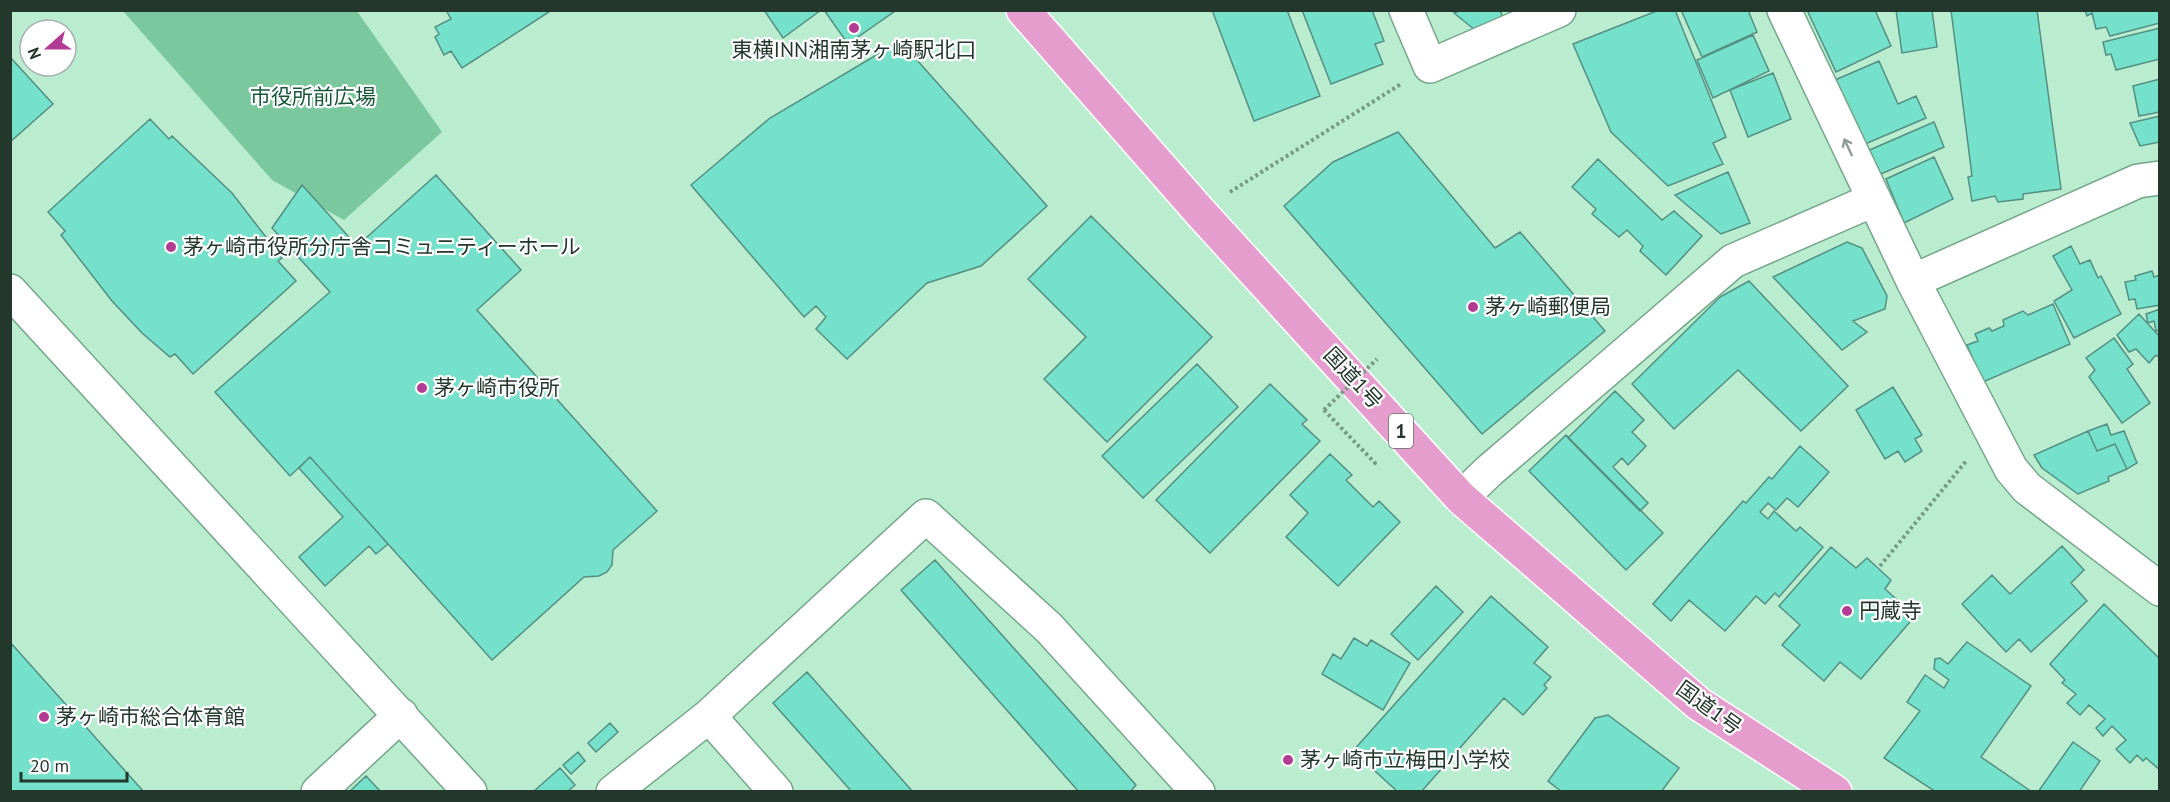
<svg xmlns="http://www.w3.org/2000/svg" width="2170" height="802" font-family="'PT Sans','Noto Sans JP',sans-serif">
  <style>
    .green { fill: #7bc89e }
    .building { fill: #75e1cb; stroke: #538f83; stroke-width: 1.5 }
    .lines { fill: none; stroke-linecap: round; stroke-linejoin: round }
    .minor-casing { stroke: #75a68a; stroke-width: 36 }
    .highway-casing { stroke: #fff; stroke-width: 36 }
    .path { stroke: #769b85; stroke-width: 4; stroke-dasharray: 3 3; stroke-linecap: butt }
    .minor { stroke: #fff; stroke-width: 33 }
    .highway { stroke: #e59dce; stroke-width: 33 }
    .path-bridge { stroke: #769b85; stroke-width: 4; stroke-dasharray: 3 3; stroke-linecap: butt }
    .oneway { stroke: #919b96 }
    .poi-dot { fill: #b23c94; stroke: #fff; stroke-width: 2 }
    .labels { text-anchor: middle; stroke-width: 4.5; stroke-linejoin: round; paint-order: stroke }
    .shield { fill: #fff; stroke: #65736b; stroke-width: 1.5 }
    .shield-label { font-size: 20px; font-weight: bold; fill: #23372c }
    .poi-label { font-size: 21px; fill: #23372c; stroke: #fff; text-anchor: start }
    .park-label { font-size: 21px; fill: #175639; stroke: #fff }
    .street-label { font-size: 21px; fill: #23372c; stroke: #fff }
  </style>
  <rect width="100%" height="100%" fill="#baedcf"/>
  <!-- green -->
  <path class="green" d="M 123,11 L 357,11 L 442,132 L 344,220 L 272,180 Z"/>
  <!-- building -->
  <path class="building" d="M 446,10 L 552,10 L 462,68 L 451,51 L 444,55 L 435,37 L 439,34 L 435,27 L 451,19 Z
    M 764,10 L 821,10 L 783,38 Z
    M 824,10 L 895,10 L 895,11 L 848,44 Z
    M 1212,10 L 1287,10 L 1320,96 L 1254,121 Z
    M 1302,10 L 1372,10 L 1384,41 L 1375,44 L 1383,64 L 1331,84 Z
    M 1461,10 L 1500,10 L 1503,18 L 1475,30 L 1454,13 Z
    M 1659,10 L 1675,10 L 1726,137 L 1713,143 L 1723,164 L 1668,186 L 1611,132 L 1573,44 Z
    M 1681,10 L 1748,10 L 1757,32 L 1702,57 Z
    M 1807,10 L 1875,10 L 1891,46 L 1836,72 Z
    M 1896,10 L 1932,10 L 1937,47 L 1902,53 Z
    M 1951,10 L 2037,10 L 2061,189 L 2023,194 L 2023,199 L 1998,202 L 1995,196 L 1972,201 L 1968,177 L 1972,176 Z
    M 2085,10 L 2160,10 L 2160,23 L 2110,36 L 2106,27 L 2096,29 L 2092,13 L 2087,16 Z
    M 2160,28 L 2160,59 L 2116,70 L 2111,54 L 2106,55 L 2103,42 Z
    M 1753,35 L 1769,71 L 1713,98 L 1697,60 Z
    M 900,41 L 1047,206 L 981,266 L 927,283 L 847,359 L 816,329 L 826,317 L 816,306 L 804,317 L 691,185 L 770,118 Z
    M 10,57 L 53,104 L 10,142 Z
    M 1879,61 L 1898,104 L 1916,96 L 1926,118 L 1865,144 L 1835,80 Z
    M 1773,73 L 1791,119 L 1748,137 L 1730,90 Z
    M 2160,79 L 2160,112 L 2139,116 L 2133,86 Z
    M 2160,116 L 2160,142 L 2140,146 L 2130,123 Z
    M 150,119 L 169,139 L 172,136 L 232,193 L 282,258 L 278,261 L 296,281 L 193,374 L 175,354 L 170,357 L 142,333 L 112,301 L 61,235 L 65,231 L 48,212 Z
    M 1934,122 L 1944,147 L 1876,176 L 1865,152 Z
    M 1398,132 L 1495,248 L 1520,232 L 1605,331 L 1482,434 L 1284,206 L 1333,162 Z
    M 1934,157 L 1953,199 L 1904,223 L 1886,179 Z
    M 1598,159 L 1662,220 L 1674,211 L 1702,236 L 1666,275 L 1640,251 L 1643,246 L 1627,230 L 1619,237 L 1592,214 L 1596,209 L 1572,187 Z
    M 1728,172 L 1750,223 L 1721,234 L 1675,195 Z
    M 436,175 L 521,270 L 477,310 L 657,511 L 613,550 L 612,565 L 607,572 L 599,576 L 584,577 L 492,660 L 310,457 L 290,476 L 215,392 L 330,292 L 272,228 L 302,185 L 357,246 Z
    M 1091,216 L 1212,337 L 1107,442 L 1044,379 L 1086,337 L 1028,279 Z
    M 1847,242 L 1862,248 L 1887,296 L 1885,309 L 1853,321 L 1867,332 L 1842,350 L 1773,277 Z
    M 2071,246 L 2080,264 L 2090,260 L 2098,278 L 2101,276 L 2121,314 L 2074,338 L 2054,301 L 2072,290 L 2053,256 Z
    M 2152,271 L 2154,277 L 2160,275 L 2160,305 L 2137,309 L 2135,299 L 2129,300 L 2125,282 L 2136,280 L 2135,276 Z
    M 1749,281 L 1848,386 L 1801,431 L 1738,370 L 1674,429 L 1632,384 L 1720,297 Z
    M 2053,304 L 2070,344 L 1983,382 L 1967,345 L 1978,341 L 1975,334 L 1989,328 L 1992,331 L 2004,326 L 2003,320 L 2023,311 L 2028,315 Z
    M 2160,309 L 2160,330 L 2156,331 L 2154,321 L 2148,323 L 2146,314 Z
    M 2139,314 L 2160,337 L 2160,358 L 2156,355 L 2149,363 L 2136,349 L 2129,352 L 2117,335 Z
    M 2114,338 L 2133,364 L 2127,369 L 2150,403 L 2122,423 L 2089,377 L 2095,370 L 2086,358 Z
    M 1197,364 L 1238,407 L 1143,498 L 1102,456 Z
    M 1270,384 L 1307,420 L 1302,424 L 1320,441 L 1210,553 L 1156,500 Z
    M 1893,387 L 1922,435 L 1915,439 L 1922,451 L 1905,462 L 1898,451 L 1885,459 L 1856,410 Z
    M 1615,391 L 1644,420 L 1632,432 L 1646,446 L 1628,465 L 1622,458 L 1613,467 L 1648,503 L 1640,511 L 1568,438 Z
    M 2107,424 L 2111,435 L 2124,431 L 2137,463 L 2127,469 L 2115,444 L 2097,451 L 2088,431 Z
    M 2088,431 L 2097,451 L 2115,444 L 2127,469 L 2108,477 L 2109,481 L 2078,494 L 2042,468 L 2034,455 Z
    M 1566,435 L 1663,533 L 1626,570 L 1529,471 Z
    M 1800,446 L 1829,472 L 1798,507 L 1787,498 L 1776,510 L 1768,503 L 1760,512 L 1768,519 L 1774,511 L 1796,531 L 1800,527 L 1823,547 L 1779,597 L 1775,593 L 1765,604 L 1756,596 L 1725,631 L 1689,600 L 1671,621 L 1653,604 L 1743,501 L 1746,503 L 1769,477 L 1772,479 Z
    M 1330,454 L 1352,475 L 1346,480 L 1373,507 L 1379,501 L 1400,522 L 1338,586 L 1286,537 L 1308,513 L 1290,495 Z
    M 310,457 L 388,544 L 376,554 L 369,546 L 325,586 L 299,557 L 343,517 L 299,468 Z
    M 2062,546 L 2084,570 L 2071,583 L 2087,601 L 2031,652 L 2019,639 L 2006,652 L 1962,604 L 1992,575 L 2010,594 Z
    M 1831,547 L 1856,568 L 1867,558 L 1891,580 L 1885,589 L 1915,616 L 1861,679 L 1840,662 L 1824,681 L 1782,645 L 1800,625 L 1779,606 Z
    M 935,560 L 1136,785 L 1130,792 L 1079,792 L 901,590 Z
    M 1436,586 L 1463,612 L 1418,660 L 1391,634 Z
    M 1491,596 L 1548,647 L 1534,663 L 1551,677 L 1544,685 L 1547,688 L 1523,715 L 1504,698 L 1421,792 L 1398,792 L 1353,751 Z
    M 2104,604 L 2160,659 L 2160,770 L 2146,758 L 2143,761 L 2137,755 L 2130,763 L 2116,749 L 2126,740 L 2112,726 L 2103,736 L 2096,728 L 2105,719 L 2089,705 L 2080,715 L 2067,703 L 2076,694 L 2062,683 L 2065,680 L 2050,664 Z
    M 1354,638 L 1367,646 L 1371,640 L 1410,663 L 1383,710 L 1322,674 L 1333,654 L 1341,659 Z
    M 10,642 L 144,792 L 10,792 Z
    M 1967,642 L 2031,686 L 1981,757 L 2032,792 L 1936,792 L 1884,758 L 1920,711 L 1907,702 L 1925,675 L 1944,688 L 1949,680 L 1934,669 L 1935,659 L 1940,658 L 1948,664 Z
    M 807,672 L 913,792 L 852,792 L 773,703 Z
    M 1608,715 L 1679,768 L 1661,792 L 1562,792 L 1548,781 L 1595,718 Z
    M 610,723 L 618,732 L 596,752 L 588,743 Z
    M 2073,742 L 2100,761 L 2079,792 L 2038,792 Z
    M 578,752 L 585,761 L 571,774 L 563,765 Z
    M 560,768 L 575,785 L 567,792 L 533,792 Z
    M 366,776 L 381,792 L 349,792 Z"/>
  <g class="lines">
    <!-- minor casing -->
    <g class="minor-casing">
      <path id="minor" d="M 1406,10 L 1430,66 L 1559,10
        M 1784,10 L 1913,281 L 2011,469 L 2027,488 L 2160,589
        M 1913,281 L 2138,181 L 2160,178
        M 10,291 L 470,792
        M 1461,498 L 1489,471 L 1733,261 L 1873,200
        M 709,716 L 776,792
        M 318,792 L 401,715
        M 613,792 L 709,716 L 926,516 L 1049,628 L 1198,792"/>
    </g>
    <!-- highway casing -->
    <g class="highway-casing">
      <path id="highway" d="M 1023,10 L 1200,212 L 1461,498 L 1699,704 L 1835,792"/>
    </g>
    <!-- path -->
    <path class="path" d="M 1230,192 L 1401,84
      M 1324,410 L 1375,463 L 1371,465
      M 1880,566 L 1967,460"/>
    <!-- minor -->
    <use href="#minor" class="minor"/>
    <!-- highway -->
    <use href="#highway" class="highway"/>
    <!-- path-bridge -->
    <path class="path-bridge" d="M 1324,410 L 1377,359"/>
  </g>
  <!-- one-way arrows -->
  <defs><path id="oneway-shaft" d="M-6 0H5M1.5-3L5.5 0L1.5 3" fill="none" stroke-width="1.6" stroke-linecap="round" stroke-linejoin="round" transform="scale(1.5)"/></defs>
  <use class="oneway" href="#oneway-shaft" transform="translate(1848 147) rotate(-115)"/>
  <!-- markers -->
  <g class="poi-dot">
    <circle cx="854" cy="28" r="6"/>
    <circle cx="171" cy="247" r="6"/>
    <circle cx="1473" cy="307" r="6"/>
    <circle cx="422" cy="388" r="6"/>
    <circle cx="1847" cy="611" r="6"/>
    <circle cx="44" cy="717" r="6"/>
    <circle cx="1288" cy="760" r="6"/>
  </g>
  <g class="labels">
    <!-- shield labels -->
    <rect class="shield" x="1389" y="414" width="24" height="34" rx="4.5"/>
    <g class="shield-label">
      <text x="1401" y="438">1</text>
    </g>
    <!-- poi labels -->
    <g class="poi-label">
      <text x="854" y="57" text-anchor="middle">東横INN湘南茅ヶ崎駅北口</text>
      <text x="183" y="254">茅ヶ崎市役所分庁舎コミュニティーホール</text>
      <text x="1485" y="314">茅ヶ崎郵便局</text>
      <text x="434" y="395">茅ヶ崎市役所</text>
      <text x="1859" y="618">円蔵寺</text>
      <text x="56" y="724">茅ヶ崎市総合体育館</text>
      <text x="1300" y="767">茅ヶ崎市立梅田小学校</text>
    </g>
    <!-- park labels -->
    <g class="park-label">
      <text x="313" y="104">市役所前広場</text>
    </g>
    <!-- street labels -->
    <g class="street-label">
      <text transform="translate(1353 378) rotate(47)" y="7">国道1号</text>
      <text transform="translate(1709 708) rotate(36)" y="7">国道1号</text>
    </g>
  </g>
  <!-- border -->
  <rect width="2170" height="802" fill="none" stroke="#23372c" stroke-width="24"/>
  <!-- north arrow -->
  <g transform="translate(48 48) rotate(249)"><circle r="28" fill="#ffffff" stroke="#a7afab" stroke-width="1.5"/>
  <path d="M0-4.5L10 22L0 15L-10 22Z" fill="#b23c94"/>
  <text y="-9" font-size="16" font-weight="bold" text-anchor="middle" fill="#23372c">N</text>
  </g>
  <!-- scale -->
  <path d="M21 772v9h106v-9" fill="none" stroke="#23372c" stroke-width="3"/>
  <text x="30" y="772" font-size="18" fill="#23372c" stroke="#ffffff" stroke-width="4.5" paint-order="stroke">20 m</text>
</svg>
